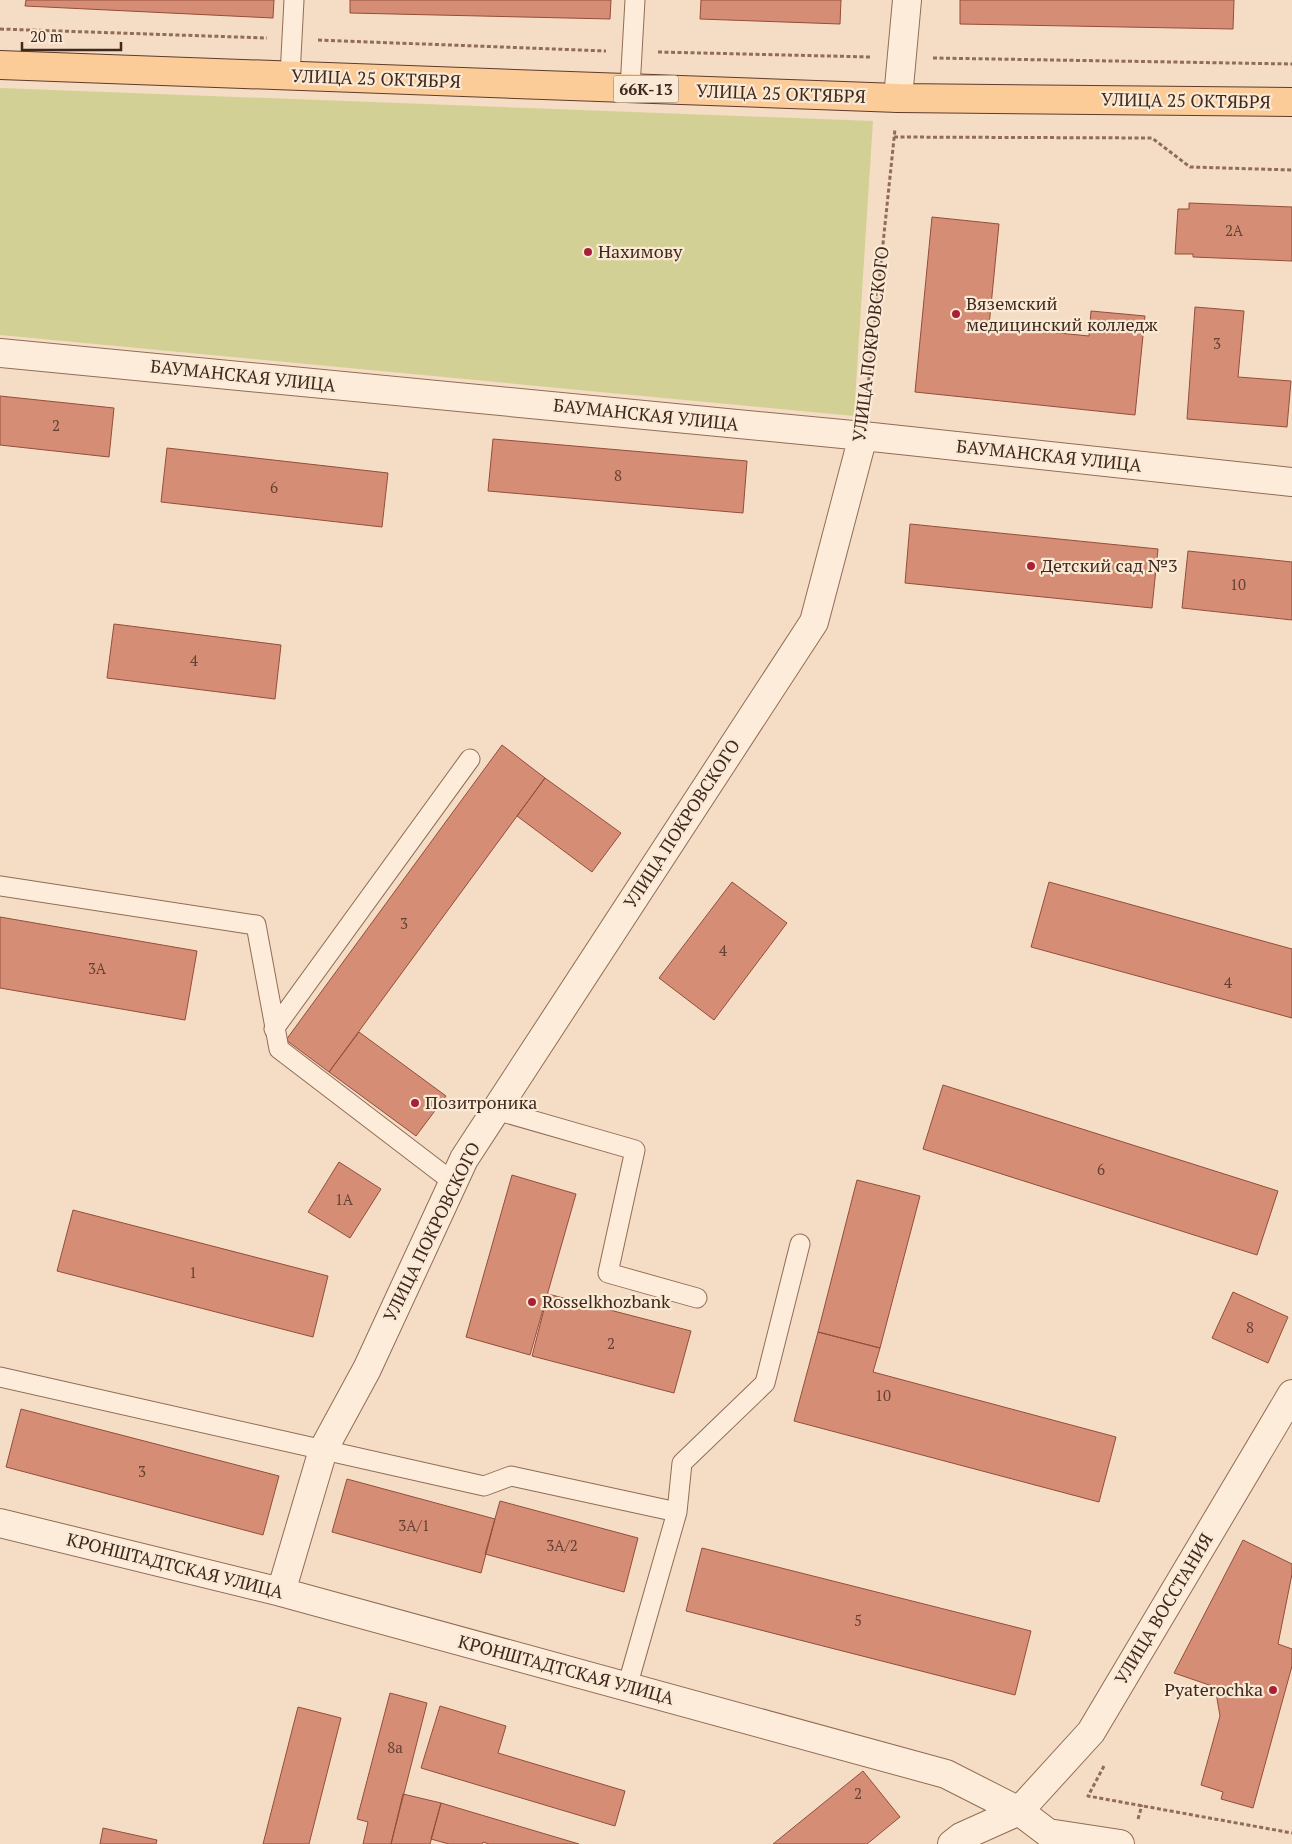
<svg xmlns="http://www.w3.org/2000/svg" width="1292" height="1844" font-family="'PT Serif',serif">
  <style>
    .green { fill: #d3d096 }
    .building { fill: #d68d75; stroke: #934e3a }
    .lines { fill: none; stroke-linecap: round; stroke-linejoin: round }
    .lane-casing { stroke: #916c57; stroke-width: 21 }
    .street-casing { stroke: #916c57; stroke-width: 30 }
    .primary-casing { stroke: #5e3b2c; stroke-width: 30 }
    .path { stroke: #916c57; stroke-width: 3; stroke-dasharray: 4 2.5; stroke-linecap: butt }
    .lane { stroke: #fdecd9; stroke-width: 19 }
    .street { stroke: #fdecd9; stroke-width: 28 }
    .primary { stroke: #fbcb98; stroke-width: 28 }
    .poi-dot { fill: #a81f37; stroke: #fae9d4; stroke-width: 2 }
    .labels { text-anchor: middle; stroke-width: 4.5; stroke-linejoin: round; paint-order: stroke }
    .number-label { font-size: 15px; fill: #654133 }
    .shield { fill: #fae9d4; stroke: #776254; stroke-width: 1 }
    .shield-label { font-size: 16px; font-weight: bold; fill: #3f281d }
    .street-label { font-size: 18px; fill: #3f281d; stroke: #fae9d4 }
    .poi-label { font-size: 18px; fill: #3f281d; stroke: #fae9d4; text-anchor: start }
  </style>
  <rect width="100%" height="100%" fill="#f4ddc4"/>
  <!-- green -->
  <path class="green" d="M 0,88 L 873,121 L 854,416 L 0,335 Z"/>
  <!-- building -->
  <path class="building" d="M 26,0 L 274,0 L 273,18 L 25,6 Z
    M 350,0 L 611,0 L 610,19 L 350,13 Z
    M 701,0 L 841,0 L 840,24 L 700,19 Z
    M 960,0 L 1234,0 L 1233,29 L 960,24 Z
    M 1189,203 L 1292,207 L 1292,261 L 1193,257 L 1193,254 L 1175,254 L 1178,209 L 1189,209 Z
    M 932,217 L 999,224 L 989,326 L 1089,336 L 1091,311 L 1145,316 L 1135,415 L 915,392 Z
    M 1195,307 L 1244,311 L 1238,377 L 1291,381 L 1287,427 L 1187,419 Z
    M 0,396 L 114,408 L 109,457 L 0,445 Z
    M 493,439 L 747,461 L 743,513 L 488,491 Z
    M 167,448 L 388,473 L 382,527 L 161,502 Z
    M 910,524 L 1158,549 L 1152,608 L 905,583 Z
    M 1188,551 L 1292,562 L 1292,620 L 1182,608 Z
    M 114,624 L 281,645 L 275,699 L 107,678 Z
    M 502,745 L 545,778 L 329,1072 L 286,1040 Z
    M 545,778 L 621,833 L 592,872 L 517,816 Z
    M 732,882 L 787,923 L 714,1020 L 659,978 Z
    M 1049,882 L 1292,949 L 1292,1018 L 1031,947 Z
    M 0,917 L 197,951 L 185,1020 L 0,988 Z
    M 359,1032 L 446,1096 L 416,1136 L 329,1072 Z
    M 943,1085 L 1278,1191 L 1257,1255 L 923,1149 Z
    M 339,1162 L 381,1189 L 350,1238 L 308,1212 Z
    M 512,1175 L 576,1194 L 530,1355 L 466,1337 Z
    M 857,1180 L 920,1196 L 880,1348 L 818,1332 Z
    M 73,1210 L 328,1276 L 313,1337 L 57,1271 Z
    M 1233,1292 L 1288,1317 L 1268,1363 L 1212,1338 Z
    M 548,1294 L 691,1331 L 674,1393 L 532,1356 Z
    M 818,1332 L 880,1348 L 873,1372 L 1116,1437 L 1099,1502 L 794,1421 Z
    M 21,1409 L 279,1476 L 263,1535 L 6,1467 Z
    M 347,1479 L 495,1519 L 481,1573 L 332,1532 Z
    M 500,1501 L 638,1538 L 624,1592 L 485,1554 Z
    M 1243,1540 L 1292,1564 L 1292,1574 L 1278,1644 L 1292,1649 L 1292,1666 L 1253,1808 L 1221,1799 L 1223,1792 L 1201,1785 L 1220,1716 L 1215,1687 L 1174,1673 Z
    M 702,1548 L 1031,1631 L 1015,1695 L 686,1611 Z
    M 390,1693 L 427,1703 L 391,1844 L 363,1844 L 368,1822 L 357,1819 Z
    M 440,1706 L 506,1726 L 498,1753 L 625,1791 L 615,1826 L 421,1768 Z
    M 298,1707 L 341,1718 L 309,1844 L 263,1844 Z
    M 863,1771 L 900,1817 L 867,1844 L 773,1844 Z
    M 403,1794 L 441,1803 L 430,1844 L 391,1844 Z
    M 441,1803 L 579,1844 L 489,1844 L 483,1842 L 482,1844 L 449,1844 L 431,1839 Z
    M 103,1828 L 157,1840 L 156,1844 L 100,1844 Z"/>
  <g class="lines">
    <!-- lane casing -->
    <g class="lane-casing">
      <path id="lane" d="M 290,76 L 294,0
        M 630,88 L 635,0
        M 0,886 L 256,925 L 279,1049 L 453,1182
        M 274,1029 L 470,759
        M 496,1110 L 635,1150 L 608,1273 L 697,1298
        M 0,1377 L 484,1486 L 511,1476 L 677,1512
        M 627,1687 L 677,1512 L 682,1463 L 765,1383 L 800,1244"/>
    </g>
    <!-- street casing -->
    <g class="street-casing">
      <path id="street" d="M 898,98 L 907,0
        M 0,353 L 863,436 L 1292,482
        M 0,1523 L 281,1592 L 946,1774 L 1019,1811 L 1048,1833 L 1120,1844
        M 281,1592 L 323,1450 L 367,1369 L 464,1159 L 814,622 L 863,436
        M 952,1844 L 961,1837 L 1019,1811 L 1091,1732 L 1292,1394"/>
    </g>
    <!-- primary casing -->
    <g class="primary-casing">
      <path id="primary" d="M 0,65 L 898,98 L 1292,102"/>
    </g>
    <!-- path -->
    <path class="path" d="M 0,29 L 267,38
      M 318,40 L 606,51
      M 658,52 L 871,57
      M 933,58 L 1292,64
      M 894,137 L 1152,138 L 1190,167 L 1292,170
      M 866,406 L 895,129
      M 1104,1766 L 1088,1796 L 1292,1833
      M 1138,1819 L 1142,1805"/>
    <!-- lane -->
    <use href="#lane" class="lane"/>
    <!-- street -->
    <use href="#street" class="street"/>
    <!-- primary -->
    <use href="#primary" class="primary"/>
  </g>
  <!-- markers -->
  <g class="poi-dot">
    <circle cx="588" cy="252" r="5"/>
    <circle cx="956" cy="314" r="5"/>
    <circle cx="1031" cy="566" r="5"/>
    <circle cx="415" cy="1103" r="5"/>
    <circle cx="532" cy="1302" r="5"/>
    <circle cx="1273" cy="1690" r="5"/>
  </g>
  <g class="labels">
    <!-- number labels -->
    <g class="number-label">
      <text x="1234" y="236">2А</text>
      <text x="1217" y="349">3</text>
      <text x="56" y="431">2</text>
      <text x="618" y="481">8</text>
      <text x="274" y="493">6</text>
      <text x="1238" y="590">10</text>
      <text x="194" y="666">4</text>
      <text x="404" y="929">3</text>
      <text x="723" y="956">4</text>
      <text x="97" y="974">3А</text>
      <text x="1228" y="988">4</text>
      <text x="1101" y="1175">6</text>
      <text x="344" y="1205">1А</text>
      <text x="193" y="1278">1</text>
      <text x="1250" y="1333">8</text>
      <text x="611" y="1349">2</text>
      <text x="883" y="1401">10</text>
      <text x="142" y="1477">3</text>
      <text x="414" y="1531">3А/1</text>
      <text x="562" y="1551">3А/2</text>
      <text x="858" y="1626">5</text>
      <text x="395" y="1753">8а</text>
      <text x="858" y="1799">2</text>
    </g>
    <!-- shield labels -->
    <rect class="shield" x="613.5" y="75.5" width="65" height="27" rx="4"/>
    <g class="shield-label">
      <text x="646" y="95">66К-13</text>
    </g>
    <!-- street labels -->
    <g class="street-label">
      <text transform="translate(376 79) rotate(2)" y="6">УЛИЦА 25 ОКТЯБРЯ</text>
      <text transform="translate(781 94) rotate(2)" y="6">УЛИЦА 25 ОКТЯБРЯ</text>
      <text transform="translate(1186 101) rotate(1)" y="6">УЛИЦА 25 ОКТЯБРЯ</text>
      <text transform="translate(871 344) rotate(-83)" y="6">УЛИЦА ПОКРОВСКОГО</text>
      <text transform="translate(243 376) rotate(6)" y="6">БАУМАНСКАЯ УЛИЦА</text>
      <text transform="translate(646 415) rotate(6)" y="6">БАУМАНСКАЯ УЛИЦА</text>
      <text transform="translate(1049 456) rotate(6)" y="6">БАУМАНСКАЯ УЛИЦА</text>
      <text transform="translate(682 824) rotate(-57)" y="6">УЛИЦА ПОКРОВСКОГО</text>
      <text transform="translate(432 1232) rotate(-64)" y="6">УЛИЦА ПОКРОВСКОГО</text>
      <text transform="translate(175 1566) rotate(14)" y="6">КРОНШТАДТСКАЯ УЛИЦА</text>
      <text transform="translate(1164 1609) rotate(-59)" y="6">УЛИЦА ВОССТАНИЯ</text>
      <text transform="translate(566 1670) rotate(15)" y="6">КРОНШТАДТСКАЯ УЛИЦА</text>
    </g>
    <!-- poi labels -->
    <g class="poi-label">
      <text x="598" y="258">Нахимову</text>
      <text x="966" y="310">Вяземский<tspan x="966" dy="21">медицинский колледж</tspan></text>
      <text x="1041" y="572">Детский сад №3</text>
      <text x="425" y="1109">Позитроника</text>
      <text x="542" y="1308">Rosselkhozbank</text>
      <text x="1263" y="1696" text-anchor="end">Pyaterochka</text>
    </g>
  </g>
  <!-- scale -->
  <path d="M22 42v8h99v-8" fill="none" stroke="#3f281d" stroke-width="2.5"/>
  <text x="30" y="42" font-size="15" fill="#3f281d" stroke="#fae9d4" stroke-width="4" paint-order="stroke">20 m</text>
</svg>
